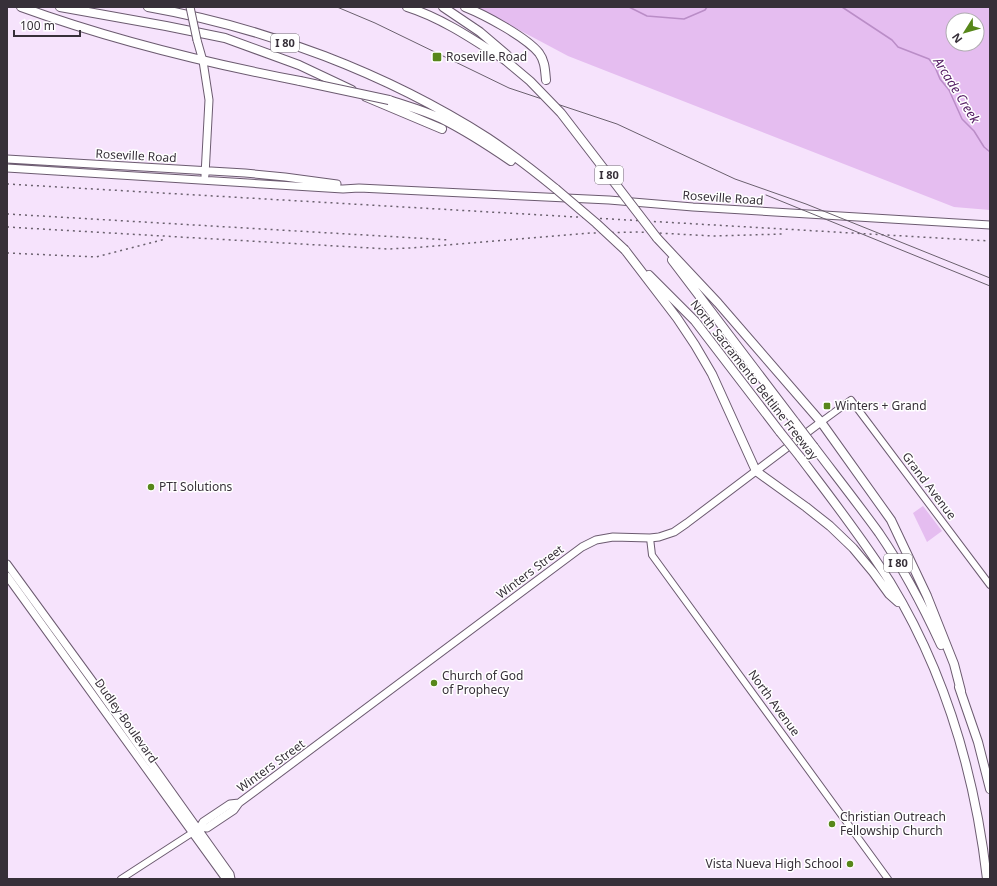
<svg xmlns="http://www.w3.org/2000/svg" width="997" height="886" font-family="'Noto Sans',sans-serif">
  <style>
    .green { fill: #e5bdf0; fill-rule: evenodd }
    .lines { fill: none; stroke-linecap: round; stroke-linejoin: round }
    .stream { stroke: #ba8dc7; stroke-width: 1.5 }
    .tertiary-casing { stroke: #6c5b70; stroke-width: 8 }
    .secondary-casing { stroke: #6c5b70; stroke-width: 9 }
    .motorway-casing { stroke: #6c5b70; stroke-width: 10 }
    .tertiary { stroke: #fff; stroke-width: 6 }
    .secondary { stroke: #fff; stroke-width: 7 }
    .motorway { stroke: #fff; stroke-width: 8 }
    .tram { stroke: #6a606d; stroke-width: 1 }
    .rail { stroke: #6a606d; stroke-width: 1.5; stroke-dasharray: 2 4; stroke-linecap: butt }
    .secondary-bridge-casing { stroke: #6c5b70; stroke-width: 9; stroke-linecap: butt }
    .motorway-bridge-casing { stroke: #6c5b70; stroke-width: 10; stroke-linecap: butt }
    .secondary-bridge { stroke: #fff; stroke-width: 7 }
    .motorway-bridge { stroke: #fff; stroke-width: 8 }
    .poi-dot { fill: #57871a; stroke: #fff; stroke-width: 1.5 }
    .labels { text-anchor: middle; stroke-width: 3; stroke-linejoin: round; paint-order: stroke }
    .shield { fill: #fff; stroke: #736e74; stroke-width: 1 }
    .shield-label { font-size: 11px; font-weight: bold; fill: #373039 }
    .poi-label { font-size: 12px; fill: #373039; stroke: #fff; text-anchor: start }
    .street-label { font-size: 12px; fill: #373039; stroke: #fff }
    .water-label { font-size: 13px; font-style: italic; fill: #572066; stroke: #fff }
  </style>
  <rect width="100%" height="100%" fill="#f6e3fc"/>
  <!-- green -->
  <path class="green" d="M 476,7 L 990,7 L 990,210 L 954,207 L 568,56 ZM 953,20 L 977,20 L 977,44 L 953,44 Z
    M 923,506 L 942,531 L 927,542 L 913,513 Z"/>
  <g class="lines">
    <!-- stream -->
    <path class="stream" d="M 629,7 L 647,16 L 684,19 L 705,10 L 707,7
      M 842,7 L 892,40 L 898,47 L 929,59 L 935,67 L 940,79 L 949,90 L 962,119 L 974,131 L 984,147 L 990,152"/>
    <!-- tertiary casing -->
    <g class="tertiary-casing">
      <path id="tertiary" d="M 821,422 L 851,400 L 990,585
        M 650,538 L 652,555 L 888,879
        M 121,879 L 195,831"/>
    </g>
    <!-- secondary casing -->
    <g class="secondary-casing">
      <path id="secondary" d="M 197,40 L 203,61 L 209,100 L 205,175
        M 7,159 L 245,173 L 285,177 L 337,184
        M 7,168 L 343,189 L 359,188 L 609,200 L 693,207 L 990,225
        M 7,564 L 91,679 L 230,874 L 231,879
        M 7,576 L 226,879
        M 200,827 L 207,828 L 234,810 L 239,803 L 582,547 L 596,540 L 613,537 L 650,538 L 659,537 L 674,532 L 687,523 L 821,422
        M 198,829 L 200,827 L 203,822 L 230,804 L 239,803"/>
    </g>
    <!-- motorway casing -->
    <g class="motorway-casing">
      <path id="motorway" d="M 21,7 C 112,40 206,63 300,81
        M 60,7 L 166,26 L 225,38 L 299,65 L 352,90
        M 148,7 C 267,28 386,73 488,138 C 512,154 534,171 556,189
        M 407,7 C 442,18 474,40 505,60
        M 443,7 L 480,32 L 507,55
        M 465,7 C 485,15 526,37 539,53 C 545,61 545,70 546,80
        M 366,97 L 442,129
        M 389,100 C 407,106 425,111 442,119 C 466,131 489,146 511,161
        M 657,238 L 718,303 L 821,422 L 891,520 L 927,596 L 954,664 L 961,691
        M 625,250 L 677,318 L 695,345 L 712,374 L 756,471 L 806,507 L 830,526 L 853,548 L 873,572 L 889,594 L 898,602
        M 672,260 L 795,422
        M 649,275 L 695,321 L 780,432
        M 814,447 C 836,476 858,504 879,533 C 903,568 923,606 941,645
        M 800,457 C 831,498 863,539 890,582 C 945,672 975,775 987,879
        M 959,687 L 978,742 L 990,789"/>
    </g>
    <!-- tertiary -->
    <use href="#tertiary" class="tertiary"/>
    <!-- secondary -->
    <use href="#secondary" class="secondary"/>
    <!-- motorway -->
    <use href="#motorway" class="motorway"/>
    <!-- tram -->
    <path class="tram" d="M 337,7 L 375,23 L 509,88 L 617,124 L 735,179 L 806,204 L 990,278
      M 766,195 L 990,286"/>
    <!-- rail -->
    <path class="rail" d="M 7,184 L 990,241
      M 7,214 L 450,240
      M 7,227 L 388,249 L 410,248 L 591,233 L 639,232 L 714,236 L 783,234
      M 7,253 L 96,257 L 166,239"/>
    <!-- secondary-bridge casing -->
    <g class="secondary-bridge-casing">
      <path id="secondary-bridge" d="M 190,7 L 197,40"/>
    </g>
    <!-- motorway-bridge casing -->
    <g class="motorway-bridge-casing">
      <path id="motorway-bridge" d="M 505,60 L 530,81 L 561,113 L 657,238
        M 300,81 L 389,100
        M 556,189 L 596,223 L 625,250
        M 795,422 L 814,447
        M 780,432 L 800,457"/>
    </g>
    <!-- secondary-bridge -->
    <use href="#secondary-bridge" class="secondary-bridge"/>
    <!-- motorway-bridge -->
    <use href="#motorway-bridge" class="motorway-bridge"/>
  </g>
  <!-- markers -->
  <g class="poi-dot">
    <rect x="432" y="52" width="10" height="10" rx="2"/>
    <rect x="823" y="402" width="8" height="8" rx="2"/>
    <circle cx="151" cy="487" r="4"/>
    <circle cx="434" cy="683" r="4"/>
    <circle cx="832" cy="824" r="4"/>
    <circle cx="850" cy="864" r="4"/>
  </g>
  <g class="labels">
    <!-- shield labels -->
    <g class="shield">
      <rect x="271" y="34" width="28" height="18" rx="3"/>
      <rect x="595" y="166" width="28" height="18" rx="3"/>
      <rect x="884" y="554" width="28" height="18" rx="3"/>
    </g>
    <g class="shield-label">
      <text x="285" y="47">I 80</text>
      <text x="609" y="179">I 80</text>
      <text x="898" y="567">I 80</text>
    </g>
    <!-- poi labels -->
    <g class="poi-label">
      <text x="446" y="61">Roseville Road</text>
      <text x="835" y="410">Winters + Grand</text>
      <text x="159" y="491">PTI Solutions</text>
      <text x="442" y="680">Church of God<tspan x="442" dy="14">of Prophecy</tspan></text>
      <text x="840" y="821">Christian Outreach<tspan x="840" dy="14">Fellowship Church</tspan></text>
      <text x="842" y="868" text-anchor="end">Vista Nueva High School</text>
    </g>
    <!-- street labels -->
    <g class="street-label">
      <text transform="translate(136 156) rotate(3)" y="4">Roseville Road</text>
      <text transform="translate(723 198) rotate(4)" y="4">Roseville Road</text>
      <text transform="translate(754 380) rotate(52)" y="4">North Sacramento Beltline Freeway</text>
      <text transform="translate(929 486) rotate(53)" y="4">Grand Avenue</text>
      <text transform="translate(530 572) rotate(-37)" y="4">Winters Street</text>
      <text transform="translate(774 703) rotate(54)" y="4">North Avenue</text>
      <text transform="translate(126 721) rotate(55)" y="4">Dudley Boulevard</text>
      <text transform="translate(271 766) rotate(-36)" y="4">Winters Street</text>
    </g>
    <!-- water labels -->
    <g class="water-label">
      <text transform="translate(957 90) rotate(58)" y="5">Arcade Creek</text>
    </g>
  </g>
  <!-- border -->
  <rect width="997" height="886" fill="none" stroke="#373039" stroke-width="16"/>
  <!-- north arrow -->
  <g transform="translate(965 32) rotate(233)"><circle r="19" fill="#ffffff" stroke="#afacb0"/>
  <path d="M0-3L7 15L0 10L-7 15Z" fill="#57871a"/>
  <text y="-6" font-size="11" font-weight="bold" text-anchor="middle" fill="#373039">N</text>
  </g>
  <!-- scale -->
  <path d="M14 30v6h66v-6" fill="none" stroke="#373039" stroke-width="2"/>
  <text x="20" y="30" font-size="12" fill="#373039" stroke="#ffffff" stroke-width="3" paint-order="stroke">100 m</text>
</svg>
